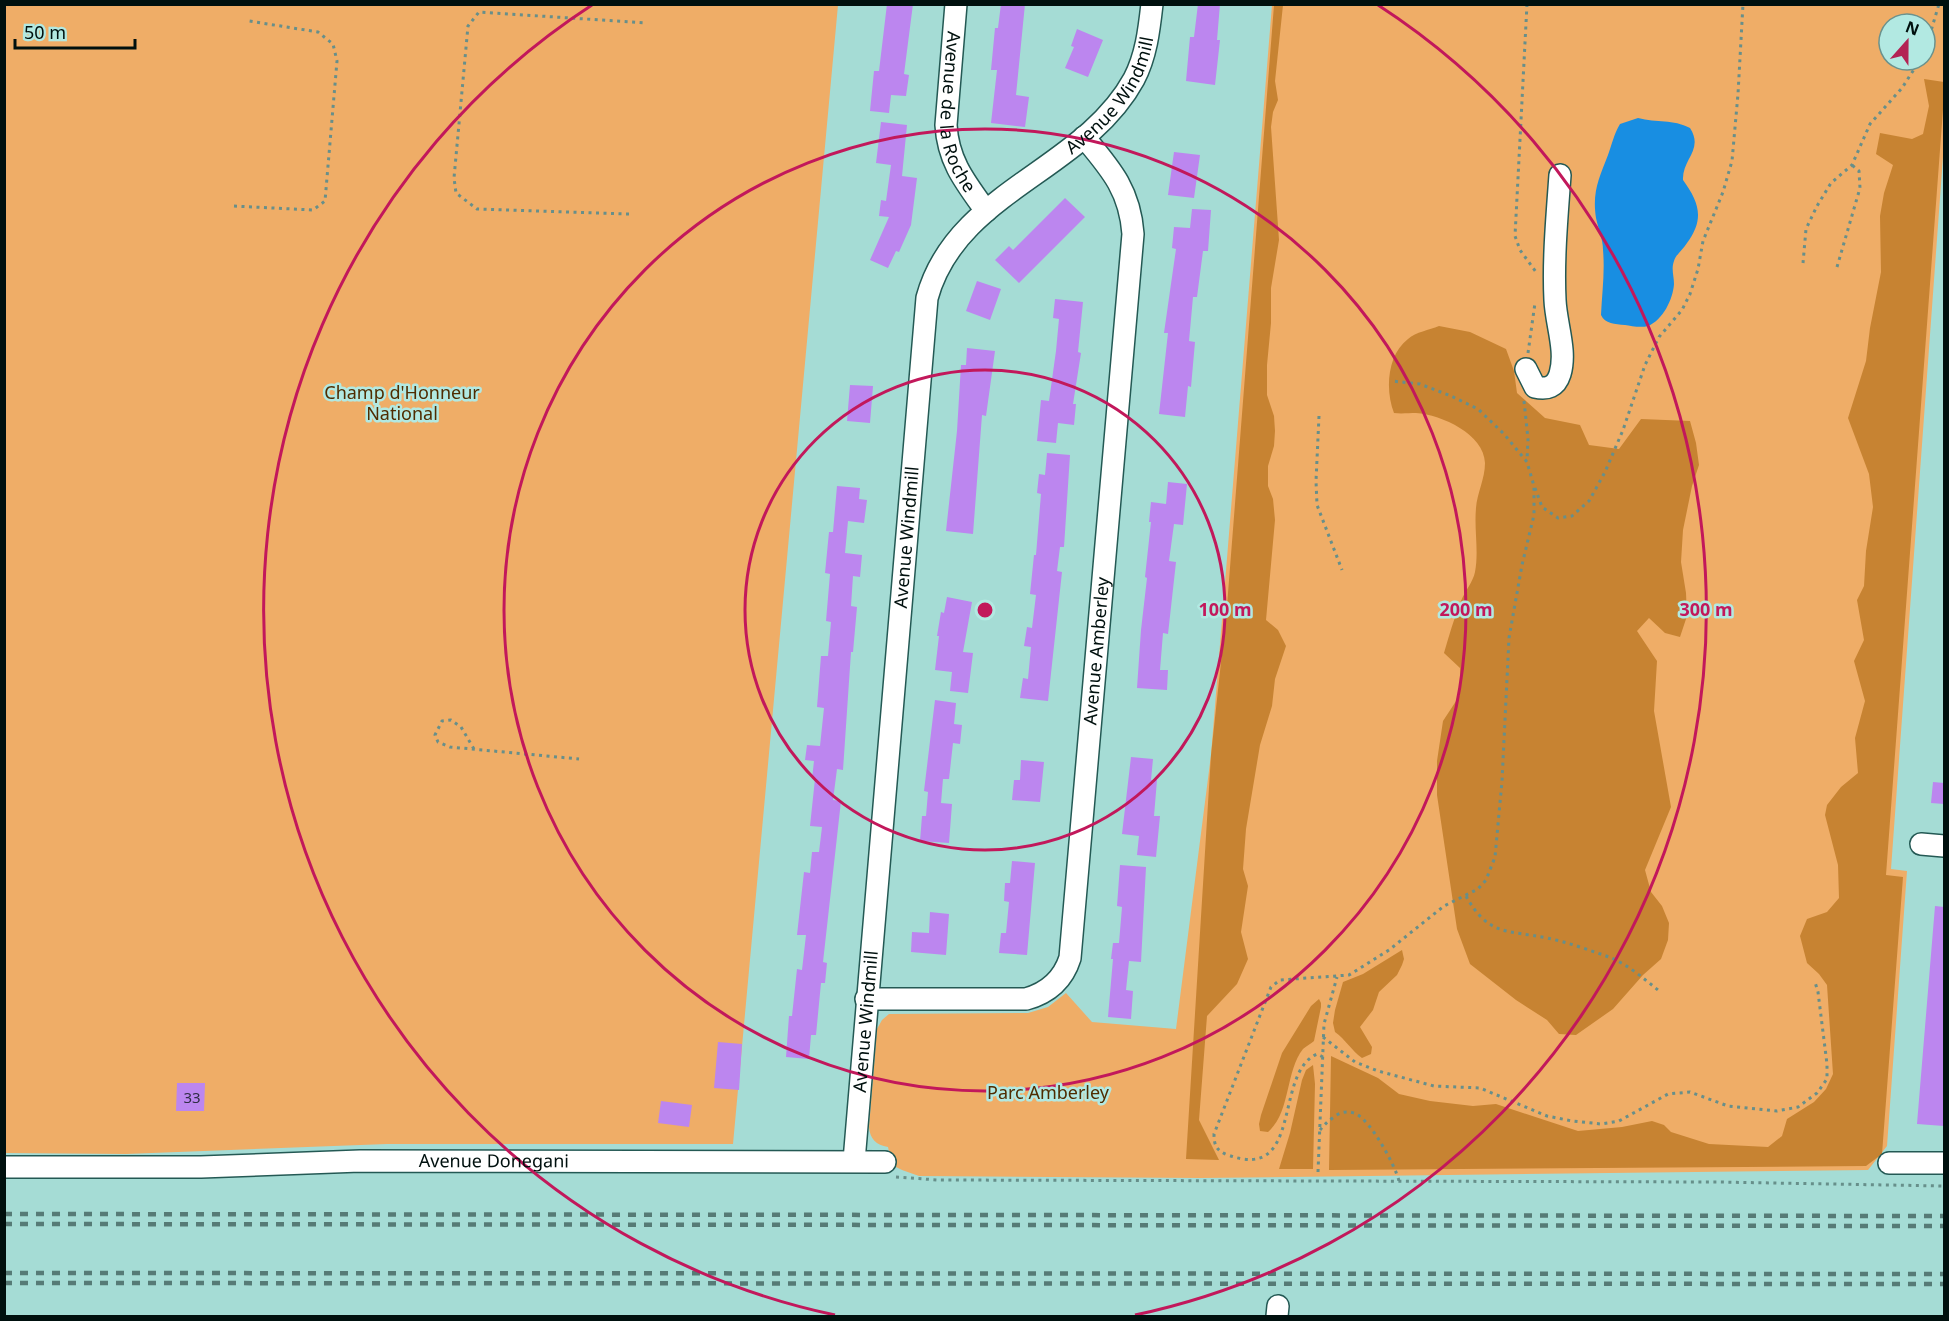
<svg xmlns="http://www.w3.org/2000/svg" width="1949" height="1321" font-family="'Noto Sans',sans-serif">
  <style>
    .green { fill: #efad67; fill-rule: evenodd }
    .forest { fill: #c78332 }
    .water { fill: #188ee2 }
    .building { fill: #bc86ef }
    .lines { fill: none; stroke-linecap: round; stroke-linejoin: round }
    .minor-casing { stroke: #245954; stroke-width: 24 }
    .path { stroke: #678f8a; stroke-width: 3; stroke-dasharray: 3 4.5; stroke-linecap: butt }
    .minor { stroke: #fff; stroke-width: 21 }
    .rail { stroke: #567b76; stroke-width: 4.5; stroke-dasharray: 8 8; stroke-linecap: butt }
    .ring { fill: none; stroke: #c2185b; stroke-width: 3 }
    .labels { text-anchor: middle; stroke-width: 5; stroke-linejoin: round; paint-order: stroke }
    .number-label { font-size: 15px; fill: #2f2e46 }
    .street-label { font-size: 18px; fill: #00100e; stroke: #b2e9e2 }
    .park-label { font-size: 18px; fill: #4f2c00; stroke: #b2e9e2 }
    .centre { fill: #c2185b; stroke: #b2e9e2; stroke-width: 3 }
    .ring-label { font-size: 18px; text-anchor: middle; font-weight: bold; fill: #c2185b; stroke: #b2e9e2; stroke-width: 5; stroke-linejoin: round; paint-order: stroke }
  </style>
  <rect width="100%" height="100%" fill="#a5dcd5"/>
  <!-- green -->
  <path class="green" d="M 5,5 L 838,5 L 733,1144 L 387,1144 L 126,1154 L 5,1153 Z
    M 1272,5 L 1944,5 L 1944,143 L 1891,869 L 1907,871 L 1887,1146 L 1868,1170 L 1200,1178 L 919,1176 L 902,1170 L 892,1165 L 888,1147 C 876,1145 870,1139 869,1127 L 877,1029 L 882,1020 L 889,1014 L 1028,1013 L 1048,1007 L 1066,993 L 1092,1022 L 1176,1029 L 1211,755 ZM 1889,24 L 1925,24 L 1925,60 L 1889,60 Z"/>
  <!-- forest -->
  <path class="forest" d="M 1274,5 L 1283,5 L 1275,81 L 1278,100 L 1273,112 L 1271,127 L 1279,240 L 1271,288 L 1271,323 L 1267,365 L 1267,395 L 1274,416 L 1275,431 L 1274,446 L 1268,466 L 1268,486 L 1273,499 L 1275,520 L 1266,620 L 1278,630 L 1286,646 L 1275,679 L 1272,706 L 1260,745 L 1246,829 L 1243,869 L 1248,886 L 1241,932 L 1248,959 L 1237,984 L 1207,1016 L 1199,1120 L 1219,1160 L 1186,1159 L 1211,755 L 1227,606 Z
    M 1924,79 L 1944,82 L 1944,96 L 1886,875 L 1903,877 L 1882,1154 L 1866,1166 L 1329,1170 L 1331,1056 L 1378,1078 L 1399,1094 L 1430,1101 L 1473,1106 L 1496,1104 L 1578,1131 L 1622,1127 L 1652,1121 L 1664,1125 L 1671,1132 L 1709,1144 L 1768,1147 L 1782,1136 L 1787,1119 L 1814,1102 L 1826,1089 L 1833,1074 L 1827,985 L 1819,974 L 1807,963 L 1800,936 L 1807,919 L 1827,912 L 1839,898 L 1838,865 L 1825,815 L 1827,805 L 1841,787 L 1858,773 L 1855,738 L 1865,701 L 1854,661 L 1864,640 L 1857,600 L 1864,586 L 1866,551 L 1873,507 L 1869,474 L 1848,418 L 1866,361 L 1870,328 L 1881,272 L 1880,216 L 1884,193 L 1893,165 L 1876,154 L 1880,133 L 1912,139 L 1923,134 L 1929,106 Z
    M 1439,326 L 1470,332 L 1506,349 L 1514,371 L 1517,393 L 1545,418 L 1580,425 L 1589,445 L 1619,449 L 1641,419 L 1690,421 L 1696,443 L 1699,465 L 1692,486 L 1683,530 L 1681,562 L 1686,593 L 1687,616 L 1680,637 L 1665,633 L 1649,618 L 1637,631 L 1657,661 L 1654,711 L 1671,807 L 1645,870 L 1651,892 L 1662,906 L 1669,923 L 1668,940 L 1661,959 L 1643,975 L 1613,1009 L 1576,1035 L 1559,1034 L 1547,1020 L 1516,1000 L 1470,964 L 1457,929 L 1437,795 L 1437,761 L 1443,721 L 1460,695 L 1460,668 L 1444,653 C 1449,636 1454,618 1461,601 C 1465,591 1473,582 1475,572 C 1479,551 1474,530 1476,508 C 1477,493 1485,479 1485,463 C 1484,434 1442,415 1416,413 C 1409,413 1401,414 1394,413 C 1385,390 1387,355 1408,339 C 1416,332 1429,330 1439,326 Z
    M 1402,950 L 1404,959 L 1402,965 L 1397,975 L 1379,992 L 1373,1010 L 1360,1027 L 1372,1047 L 1371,1054 L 1362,1058 C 1351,1050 1346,1040 1335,1032 L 1333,1023 L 1335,1010 L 1343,982 L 1363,974 Z
    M 1319,999 L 1321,1003 L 1321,1007 L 1314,1041 C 1311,1044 1306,1046 1303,1049 C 1285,1072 1291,1112 1268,1132 L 1260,1131 L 1259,1124 L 1261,1115 L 1282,1053 L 1311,1006 Z
    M 1313,1065 L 1315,1084 L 1313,1169 L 1279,1169 L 1290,1133 L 1302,1080 L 1306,1070 Z"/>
  <!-- water -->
  <path class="water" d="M 1638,118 C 1657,123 1673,119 1690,128 C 1704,150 1682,159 1683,180 C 1699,202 1705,219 1687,243 C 1683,250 1676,254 1674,261 C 1671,269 1674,276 1674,284 C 1673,299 1663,320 1648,326 C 1641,328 1631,326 1625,325 C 1615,324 1605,324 1601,315 C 1602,293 1605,272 1603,250 C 1603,239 1598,228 1596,218 C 1592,192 1599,178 1608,155 C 1612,144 1614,134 1620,124 Z"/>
  <!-- building -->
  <path class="building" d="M 887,4 L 913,4 L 904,74 L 909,75 L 906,96 L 891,95 L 889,113 L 870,111 L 874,71 L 879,71 Z
    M 1001,4 L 1025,4 L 1016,95 L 1029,97 L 1025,127 L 991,123 L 997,70 L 991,70 L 995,28 L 998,28 Z
    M 1198,4 L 1220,4 L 1217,40 L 1220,40 L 1215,85 L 1186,81 L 1190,37 L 1194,37 Z
    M 1077,29 L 1103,40 L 1088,77 L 1065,68 L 1074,47 L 1071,46 Z
    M 881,122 L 907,125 L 902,176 L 917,178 L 911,225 L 899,252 L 896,251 L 888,268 L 870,260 L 889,217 L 879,216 L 881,200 L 886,201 L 891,165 L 876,163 Z
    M 1174,152 L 1200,155 L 1194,198 L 1168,195 Z
    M 1065,198 L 1085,217 L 1019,283 L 995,260 L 1009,246 L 1013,250 Z
    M 1192,209 L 1211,210 L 1208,251 L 1203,251 L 1197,297 L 1193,297 L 1189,341 L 1195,342 L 1191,387 L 1188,386 L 1185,417 L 1159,414 L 1168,333 L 1164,333 L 1176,249 L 1172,248 L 1174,227 L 1190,228 Z
    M 977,281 L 1001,289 L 990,320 L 966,311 Z
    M 1055,299 L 1083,302 L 1078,352 L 1081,353 L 1073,404 L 1076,404 L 1074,425 L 1058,423 L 1056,443 L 1037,441 L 1041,400 L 1049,401 L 1056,351 L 1059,319 L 1053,318 Z
    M 967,348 L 995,351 L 986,416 L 982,415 L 973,534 L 946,531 L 957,431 L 961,365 L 966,365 Z
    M 850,385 L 873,386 L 870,423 L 847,421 Z
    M 1047,453 L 1070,455 L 1064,547 L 1060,547 L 1057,571 L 1062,572 L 1048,701 L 1020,698 L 1023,678 L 1028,679 L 1031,647 L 1024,646 L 1027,627 L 1032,628 L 1036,595 L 1030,594 L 1034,555 L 1036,555 L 1041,494 L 1037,493 L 1039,474 L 1045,475 Z
    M 1168,482 L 1187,484 L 1183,525 L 1174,524 L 1169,561 L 1176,562 L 1168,634 L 1163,633 L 1160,670 L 1168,670 L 1167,690 L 1137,688 L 1141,630 L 1147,578 L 1145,577 L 1151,522 L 1149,522 L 1151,502 L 1166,504 Z
    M 837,486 L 860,488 L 859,499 L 867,500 L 864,523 L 848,521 L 845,553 L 862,555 L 860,577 L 853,576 L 851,606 L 857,607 L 853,652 L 851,652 L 843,770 L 837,769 L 833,800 L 841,801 L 823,962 L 827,963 L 825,983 L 821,983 L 816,1035 L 811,1035 L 809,1059 L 786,1057 L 789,1016 L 792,1016 L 797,969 L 802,970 L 806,935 L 797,935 L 804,872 L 810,873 L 812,852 L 819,852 L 822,827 L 810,826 L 815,779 L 812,779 L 814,761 L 805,760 L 807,745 L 820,746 L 824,708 L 817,707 L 821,656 L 828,656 L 831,622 L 826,621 L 830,574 L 825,573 L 829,532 L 833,532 Z
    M 947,597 L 972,602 L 963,652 L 973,653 L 968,693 L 950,691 L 952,672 L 935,670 L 939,636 L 937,636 L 941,612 L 944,613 Z
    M 935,700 L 956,703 L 954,724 L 962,725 L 960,744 L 953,743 L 949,779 L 943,779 L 941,803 L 952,804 L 949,843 L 920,841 L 922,816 L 926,816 L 928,792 L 924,791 Z
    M 1131,757 L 1153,759 L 1151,780 L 1157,780 L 1154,816 L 1160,816 L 1156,857 L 1137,855 L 1139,836 L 1122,834 Z
    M 1021,760 L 1044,762 L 1040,802 L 1012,800 L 1014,780 L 1020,780 Z
    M 1933,782 L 1944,783 L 1944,804 L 1931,803 Z
    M 1012,861 L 1035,863 L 1027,955 L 999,953 L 1001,933 L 1006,933 L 1009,902 L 1004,901 L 1005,883 L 1010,883 Z
    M 1120,865 L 1146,867 L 1141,962 L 1129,961 L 1126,990 L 1133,991 L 1131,1019 L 1108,1017 L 1113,959 L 1111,959 L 1113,943 L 1119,943 L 1122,907 L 1117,906 Z
    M 1935,906 L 1944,907 L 1944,1126 L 1917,1124 Z
    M 930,912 L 949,914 L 946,955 L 911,952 L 912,932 L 929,933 Z
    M 718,1042 L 742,1044 L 739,1090 L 714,1088 Z
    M 177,1083 L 205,1083 L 204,1111 L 176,1111 Z
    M 661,1101 L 692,1105 L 689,1127 L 658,1123 Z"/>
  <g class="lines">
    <!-- minor casing -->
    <g class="minor-casing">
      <g id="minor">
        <path id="s1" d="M 956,4 L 946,125 C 948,161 965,182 986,211"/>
        <path d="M 1526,369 L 1535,387 C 1547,390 1556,387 1560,374 C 1567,351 1556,324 1555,300 C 1553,259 1557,217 1560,175"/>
        <path d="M 1921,844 L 1944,846"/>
        <path id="s2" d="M 866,999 L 1026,999 C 1048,993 1063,980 1070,958 L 1133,234 C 1130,190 1110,168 1084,137"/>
        <path id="s3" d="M 854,1161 L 927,298 C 956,191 1084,171 1134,79 C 1146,56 1149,31 1152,4"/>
        <path d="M 1889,1163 L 1944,1163"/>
        <path id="s4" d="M 4,1167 L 201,1167 L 360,1161 L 885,1162"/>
        <path d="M 1277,1316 L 1278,1306"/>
      </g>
    </g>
    <!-- path -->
    <path class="path" d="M 1527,4 L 1515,236 L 1520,250 L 1536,272
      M 1925,51 L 1939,4
      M 234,206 L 313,210 L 325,201 L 337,61 L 333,44 L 318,32 L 249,21
      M 629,214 L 477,209 L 456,193 L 454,178 L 468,26 L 479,12 L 646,23
      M 1803,263 L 1806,229 L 1817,206 L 1831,183 L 1852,165 L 1870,124 L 1902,88 L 1920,60
      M 1837,267 L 1860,188 L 1859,171 L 1852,165
      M 1528,353 L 1535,303
      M 1524,401 L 1528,439 L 1527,460
      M 1319,416 L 1316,481 L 1317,505 L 1342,570
      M 1535,488 L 1542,507 L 1558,518 L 1572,516 L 1589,501 L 1605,472 L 1623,430 L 1645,365 L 1659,337 L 1682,310 L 1690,294 L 1698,269 L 1703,241 L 1723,192 L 1732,161 L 1738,94 L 1743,4
      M 474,749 L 461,727 L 451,720 L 442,721 L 435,735 L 438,742 L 450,747 L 579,759
      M 1466,896 C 1488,936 1507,930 1547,938 C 1567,942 1589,950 1609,957 C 1627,964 1643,978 1658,990
      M 1323,1037 L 1355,1062 L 1378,1071 L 1434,1086 L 1480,1088 L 1547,1116 L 1572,1121 L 1601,1124 L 1619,1121 L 1668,1094 L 1690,1092 L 1728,1106 L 1777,1111 L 1798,1107 L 1817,1093 L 1827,1079 L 1827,1064 L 1818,992 L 1815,982
      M 1323,1057 L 1317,1054 C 1273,1073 1304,1183 1228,1155 C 1217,1151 1214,1146 1214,1134 L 1271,987 L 1280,980 L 1349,975 L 1389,950 L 1444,906 L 1478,889 L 1486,880 L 1495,857 L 1502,781 L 1509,638 L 1522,565 L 1534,515 L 1534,486 L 1527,462 L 1504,434 L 1478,409 L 1451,396 L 1420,384 L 1392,381
      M 1320,1130 C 1324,1125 1328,1121 1334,1117 C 1340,1112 1348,1110 1356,1114 C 1371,1121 1395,1165 1399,1181
      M 1318,1172 L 1324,1024 L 1337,977
      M 896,1177 L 938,1180 L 1717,1182 L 1944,1186"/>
    <!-- minor -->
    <use href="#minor" class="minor"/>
    <!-- rail -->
    <path class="rail" d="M 4,1214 L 1944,1216
      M 4,1224 L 1944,1226
      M 4,1273 L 1944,1274
      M 4,1283 L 1944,1284"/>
  </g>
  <!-- distance rings -->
  <g class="ring">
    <circle cx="985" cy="610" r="240"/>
    <circle cx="985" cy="610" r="481"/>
    <path d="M835 1315A721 721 0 0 1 592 5M1378 5A721 721 0 0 1 1135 1315"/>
  </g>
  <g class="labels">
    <!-- number labels -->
    <g class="number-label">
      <text x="192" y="1103">33</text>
    </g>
    <!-- street labels -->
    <g class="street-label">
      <text dy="6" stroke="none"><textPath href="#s3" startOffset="1146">Avenue Windmill</textPath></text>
      <text dy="6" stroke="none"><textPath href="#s1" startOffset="110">Avenue de la Roche</textPath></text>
      <text dy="6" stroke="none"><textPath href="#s3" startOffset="626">Avenue Windmill</textPath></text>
      <text dy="6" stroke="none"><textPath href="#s2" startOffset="531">Avenue Amberley</textPath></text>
      <text dy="6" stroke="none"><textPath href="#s3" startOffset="140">Avenue Windmill</textPath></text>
      <text dy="6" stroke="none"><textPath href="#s4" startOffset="490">Avenue Donegani</textPath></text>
    </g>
    <!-- park labels -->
    <g class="park-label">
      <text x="402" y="399">Champ d'Honneur<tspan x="402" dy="21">National</tspan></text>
      <text x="1048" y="1099">Parc Amberley</text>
    </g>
  </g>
  <circle cx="985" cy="610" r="9" class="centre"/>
  <g class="ring-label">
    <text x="1225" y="616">100 m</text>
    <text x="1466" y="616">200 m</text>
    <text x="1706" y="616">300 m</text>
  </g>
  <!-- border -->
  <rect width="1949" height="1321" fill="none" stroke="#00100e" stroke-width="12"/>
  <!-- north arrow -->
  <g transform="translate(1907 42) rotate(21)"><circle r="28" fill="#b2e9e2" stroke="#6b928d" stroke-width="1.5"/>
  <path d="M0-4.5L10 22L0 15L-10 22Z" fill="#b32354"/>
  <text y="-9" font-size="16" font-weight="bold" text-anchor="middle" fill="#00100e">N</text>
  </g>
  <!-- scale -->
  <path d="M15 39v9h120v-9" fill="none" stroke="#00100e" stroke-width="3"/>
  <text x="24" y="39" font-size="18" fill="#00100e" stroke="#b2e9e2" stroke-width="4.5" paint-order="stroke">50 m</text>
</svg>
